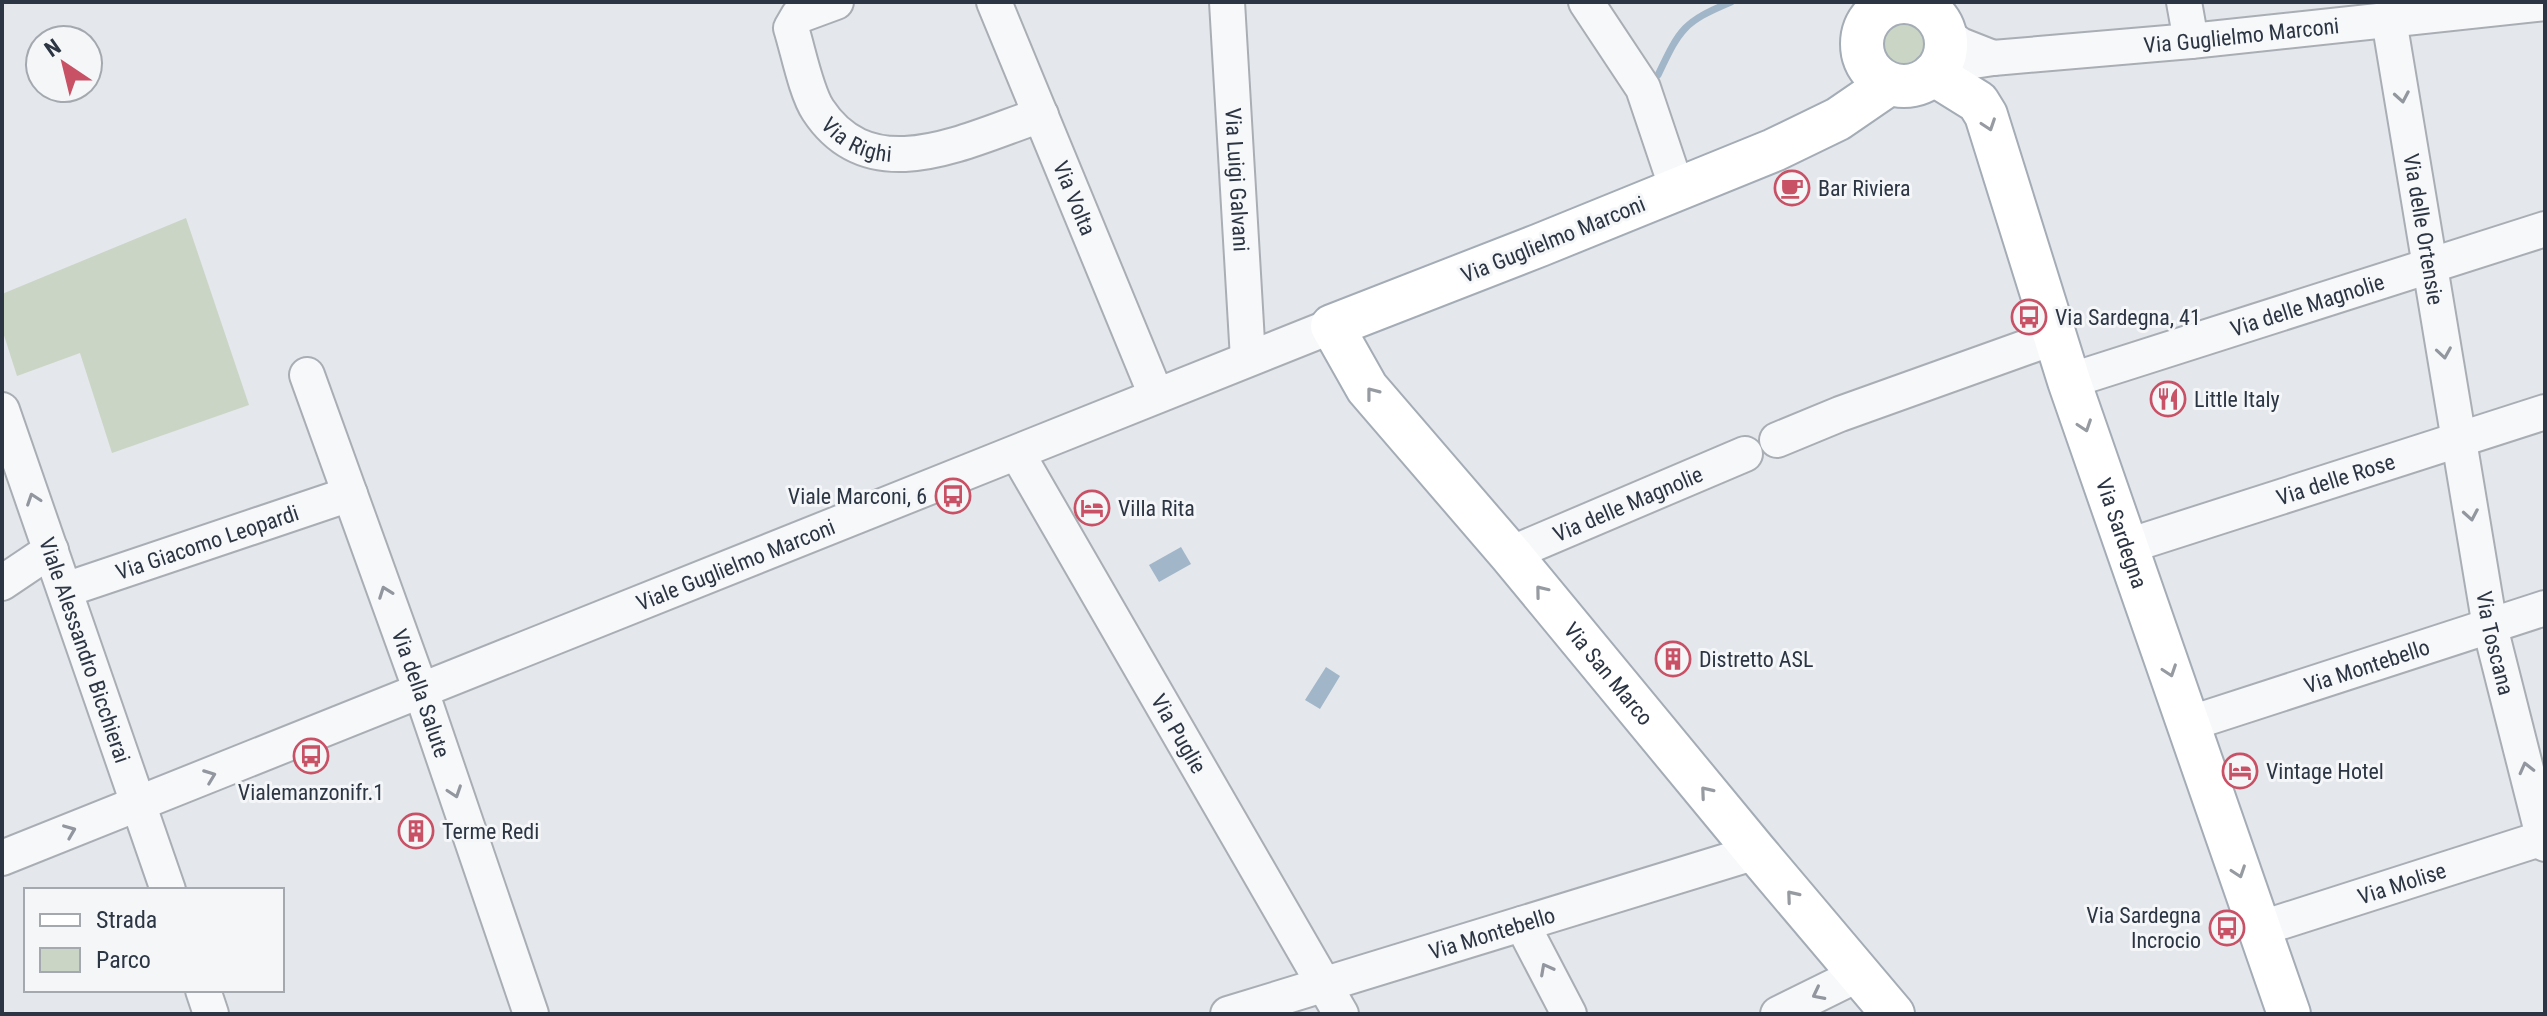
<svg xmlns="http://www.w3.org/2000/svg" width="2547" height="1016" font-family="'Roboto Condensed',sans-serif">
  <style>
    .green { fill: #cad5c6 }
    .water { fill: #a1b6c9 }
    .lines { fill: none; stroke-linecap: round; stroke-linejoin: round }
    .stream { stroke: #a1b6c9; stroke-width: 7 }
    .minor-casing { stroke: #a9aeb5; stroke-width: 38 }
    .major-casing { stroke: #a4acb6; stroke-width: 46 }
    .minor { stroke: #f7f8fa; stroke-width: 34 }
    .major { stroke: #fff; stroke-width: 42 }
    .oneway { stroke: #92969e }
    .oneway2 { stroke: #969aa1 }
    .labels { text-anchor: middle; stroke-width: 6; stroke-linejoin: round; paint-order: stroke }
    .street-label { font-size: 22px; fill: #2c3543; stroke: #f4f6f8 }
    .poi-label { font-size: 22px; fill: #2c3543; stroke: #f4f6f8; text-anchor: start }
  </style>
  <rect width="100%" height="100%" fill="#e4e7eb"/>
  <!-- green -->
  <path class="green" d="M1877 44a26 26 0 1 1 52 0a26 26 0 1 1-52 0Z
    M 186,218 L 249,405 L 112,453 L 80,353 L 17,376 L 2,329 L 2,294 Z"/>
  <!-- water -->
  <path class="water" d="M 1181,547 L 1191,564 L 1159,582 L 1149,565 Z
    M 1326,667 L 1340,676 L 1320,709 L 1305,700 Z"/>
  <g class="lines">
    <!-- stream -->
    <path class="stream" d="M 1658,75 C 1680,29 1683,22 1731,2"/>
    <!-- minor casing -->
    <g class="minor-casing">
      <g id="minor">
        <path id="s1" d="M 836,2 L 798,16 L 791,28 C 798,50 806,92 818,110 C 872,192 968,139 1041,115"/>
        <path id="s2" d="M 994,2 L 1156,395"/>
        <path id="s3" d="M 1227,2 L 1248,359"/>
        <path d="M 1586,2 L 1643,88 L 1677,189"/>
        <path d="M 2184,2 L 2191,41"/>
        <path id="s4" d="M 2389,20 L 2490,627 L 2545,844"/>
        <path d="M 1945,34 L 1960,45 L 1993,58"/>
        <path id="s5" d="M 1941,66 L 1993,58 L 2191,41 L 2545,3"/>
        <path id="s6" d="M 307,375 L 421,691 L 531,1014"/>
        <path id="s7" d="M 2069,381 L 2545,229"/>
        <path id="s8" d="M 2,410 L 168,890"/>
        <path d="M 1777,440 L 1840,414 L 2055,337"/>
        <path id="s9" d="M 1017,453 L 1341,1014"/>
        <path id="s10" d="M 2128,546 L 2545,412"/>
        <path id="s11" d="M 1510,554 L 1745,454"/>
        <path d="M 2,583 L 51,550"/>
        <path id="s12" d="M 65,590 L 350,494"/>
        <path id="s13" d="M 2188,724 L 2545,608"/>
        <path id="s14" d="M 2,858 L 1332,326"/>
        <path d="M 1522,924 L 1569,1014"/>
        <path id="s15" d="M 2259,929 L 2543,838"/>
        <path d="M 203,990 L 211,1014"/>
        <path id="s16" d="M 1228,1014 L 1756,852"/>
        <path d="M 1778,1014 L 1859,974"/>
      </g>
    </g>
    <!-- major casing -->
    <g class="major-casing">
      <g id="major">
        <circle cx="1904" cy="44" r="42"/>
        <path id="s17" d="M 1933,74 L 1978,102 L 1986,115 L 2069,381 L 2289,1014"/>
        <path id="s18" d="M 1889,84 L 1838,119 L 1774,150 L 1540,245 L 1332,326 L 1367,388 L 1510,554 L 1756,852 L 1893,1014"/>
      </g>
    </g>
    <!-- minor -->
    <use href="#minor" class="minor"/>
    <!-- major -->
    <use href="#major" class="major"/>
  </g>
  <!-- one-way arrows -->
  <defs><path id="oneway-chevron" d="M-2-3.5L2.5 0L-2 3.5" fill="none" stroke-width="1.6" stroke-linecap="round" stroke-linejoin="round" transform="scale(2)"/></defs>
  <g class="oneway">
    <use href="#oneway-chevron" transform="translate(2402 97) rotate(80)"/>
    <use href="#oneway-chevron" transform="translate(2444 353) rotate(81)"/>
    <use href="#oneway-chevron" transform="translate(33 499) rotate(-109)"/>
    <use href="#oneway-chevron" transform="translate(2471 515) rotate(80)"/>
    <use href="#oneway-chevron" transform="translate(385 592) rotate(-110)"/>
    <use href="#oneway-chevron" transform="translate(2526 768) rotate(-104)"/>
    <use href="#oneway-chevron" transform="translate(210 776) rotate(-21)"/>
    <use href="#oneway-chevron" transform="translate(455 792) rotate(71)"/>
    <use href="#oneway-chevron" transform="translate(70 831) rotate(-22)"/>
    <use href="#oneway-chevron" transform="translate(1546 969) rotate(-118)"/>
    <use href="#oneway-chevron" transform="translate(1818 994) rotate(153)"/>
  </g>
  <g class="oneway2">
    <use href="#oneway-chevron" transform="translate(1989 125) rotate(71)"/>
    <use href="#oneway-chevron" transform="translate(1372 393) rotate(-128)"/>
    <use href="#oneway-chevron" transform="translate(2085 426) rotate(71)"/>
    <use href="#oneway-chevron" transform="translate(1541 591) rotate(-129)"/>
    <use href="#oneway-chevron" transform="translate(2170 671) rotate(71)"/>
    <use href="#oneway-chevron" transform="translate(1706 792) rotate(-130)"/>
    <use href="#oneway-chevron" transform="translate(2239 872) rotate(71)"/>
    <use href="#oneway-chevron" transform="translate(1792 896) rotate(-130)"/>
  </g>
  <!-- icons -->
  <defs>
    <g id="cafe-ring" transform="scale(1.8)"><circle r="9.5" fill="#f4f6f8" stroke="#c85166" stroke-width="1.5"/><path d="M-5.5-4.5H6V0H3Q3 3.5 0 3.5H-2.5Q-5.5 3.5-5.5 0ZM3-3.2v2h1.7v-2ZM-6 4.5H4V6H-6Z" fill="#c85166"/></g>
    <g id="bus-ring" transform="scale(1.8)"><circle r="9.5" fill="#f4f6f8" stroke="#c85166" stroke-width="1.5"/><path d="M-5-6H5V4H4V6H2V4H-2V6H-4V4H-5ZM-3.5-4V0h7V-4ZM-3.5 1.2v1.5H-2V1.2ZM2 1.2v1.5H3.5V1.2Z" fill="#c85166"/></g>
    <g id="restaurant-ring" transform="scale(1.8)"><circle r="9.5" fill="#f4f6f8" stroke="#c85166" stroke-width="1.5"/><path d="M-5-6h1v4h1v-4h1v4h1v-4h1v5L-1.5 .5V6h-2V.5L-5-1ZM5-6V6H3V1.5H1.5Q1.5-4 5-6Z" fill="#c85166"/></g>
    <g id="hotel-ring" transform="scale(1.8)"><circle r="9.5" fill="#f4f6f8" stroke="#c85166" stroke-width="1.5"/><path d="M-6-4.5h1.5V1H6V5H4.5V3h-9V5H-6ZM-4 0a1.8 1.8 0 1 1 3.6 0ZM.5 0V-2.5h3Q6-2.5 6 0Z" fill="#c85166"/></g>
    <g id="building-ring" transform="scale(1.8)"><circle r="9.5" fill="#f4f6f8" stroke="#c85166" stroke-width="1.5"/><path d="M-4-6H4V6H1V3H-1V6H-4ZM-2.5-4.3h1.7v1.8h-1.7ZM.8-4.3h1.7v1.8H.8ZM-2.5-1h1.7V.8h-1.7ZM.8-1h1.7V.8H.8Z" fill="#c85166"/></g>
  </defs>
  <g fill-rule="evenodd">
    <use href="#cafe-ring" x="1792" y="188"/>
    <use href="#bus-ring" x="2029" y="317"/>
    <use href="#restaurant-ring" x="2168" y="399"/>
    <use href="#bus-ring" x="953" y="496"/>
    <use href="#hotel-ring" x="1092" y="508"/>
    <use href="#building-ring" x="1673" y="659"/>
    <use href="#bus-ring" x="311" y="756"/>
    <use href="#hotel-ring" x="2240" y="771"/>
    <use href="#building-ring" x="416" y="831"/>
    <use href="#bus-ring" x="2227" y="928"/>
  </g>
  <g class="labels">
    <!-- street labels -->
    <g class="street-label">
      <text dy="8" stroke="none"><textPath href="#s5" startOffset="302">Via Guglielmo Marconi</textPath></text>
      <text dy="8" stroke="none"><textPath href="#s1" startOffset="192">Via Righi</textPath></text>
      <text dy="8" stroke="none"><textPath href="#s3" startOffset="178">Via Luigi Galvani</textPath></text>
      <text dy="8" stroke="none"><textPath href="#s2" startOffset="212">Via Volta</textPath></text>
      <text dy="8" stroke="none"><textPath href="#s4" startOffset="212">Via delle Ortensie</textPath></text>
      <text transform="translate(1553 239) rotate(-22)" y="8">Via Guglielmo Marconi</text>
      <text dy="8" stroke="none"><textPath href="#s7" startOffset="250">Via delle Magnolie</textPath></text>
      <text dy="8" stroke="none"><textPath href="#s10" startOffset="218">Via delle Rose</textPath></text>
      <text dy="8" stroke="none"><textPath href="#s11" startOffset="128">Via delle Magnolie</textPath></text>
      <text dy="8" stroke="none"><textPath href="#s17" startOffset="508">Via Sardegna</textPath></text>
      <text dy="8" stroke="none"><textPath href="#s12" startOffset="150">Via Giacomo Leopardi</textPath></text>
      <text dy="8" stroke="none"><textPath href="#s14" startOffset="790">Viale Guglielmo Marconi</textPath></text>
      <text dy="8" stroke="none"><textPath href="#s4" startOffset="632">Via Toscana</textPath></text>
      <text dy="8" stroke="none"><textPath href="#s8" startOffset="254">Viale Alessandro Bicchierai</textPath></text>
      <text dy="8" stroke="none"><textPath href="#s13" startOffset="188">Via Montebello</textPath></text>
      <text dy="8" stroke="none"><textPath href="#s18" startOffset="1054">Via San Marco</textPath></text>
      <text dy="8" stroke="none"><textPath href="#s6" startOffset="338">Via della Salute</textPath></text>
      <text dy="8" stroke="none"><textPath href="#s9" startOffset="324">Via Puglie</textPath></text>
      <text dy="8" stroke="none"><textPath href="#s15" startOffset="150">Via Molise</textPath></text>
      <text dy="8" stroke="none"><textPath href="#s16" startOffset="276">Via Montebello</textPath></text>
    </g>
    <!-- poi labels -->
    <g class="poi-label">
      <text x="1818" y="196">Bar Riviera</text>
      <text x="2055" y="325">Via Sardegna, 41</text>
      <text x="2194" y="407">Little Italy</text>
      <text x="927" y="504" text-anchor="end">Viale Marconi, 6</text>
      <text x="1118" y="516">Villa Rita</text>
      <text x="1699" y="667">Distretto ASL</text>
      <text x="2266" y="779">Vintage Hotel</text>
      <text x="311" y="800" text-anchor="middle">Vialemanzonifr.1</text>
      <text x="442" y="839">Terme Redi</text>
      <text x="2201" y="923" text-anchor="end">Via Sardegna<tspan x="2201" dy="25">Incrocio</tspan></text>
    </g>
  </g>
  <!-- border -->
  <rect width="2547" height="1016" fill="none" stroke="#2c3543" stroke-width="8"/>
  <!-- legend -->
  <rect x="24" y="888" width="260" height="104" fill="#f4f6f8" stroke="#a4a9b0" stroke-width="2"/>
  <rect x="40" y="914" width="40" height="12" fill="#ffffff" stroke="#a4a9b0" stroke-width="2"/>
  <text x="96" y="928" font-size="24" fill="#2c3543">Strada</text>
  <rect x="40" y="948" width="40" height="24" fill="#cad5c6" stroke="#a4a9b0" stroke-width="2"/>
  <text x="96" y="968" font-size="24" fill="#2c3543">Parco</text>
  <!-- north arrow -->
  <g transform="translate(64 64) rotate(325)"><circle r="38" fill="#f4f6f8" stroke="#a4a9b0" stroke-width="2"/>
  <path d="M0-6L14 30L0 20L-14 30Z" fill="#c85166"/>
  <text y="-12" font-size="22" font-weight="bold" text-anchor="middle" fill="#2c3543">N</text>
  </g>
</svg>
